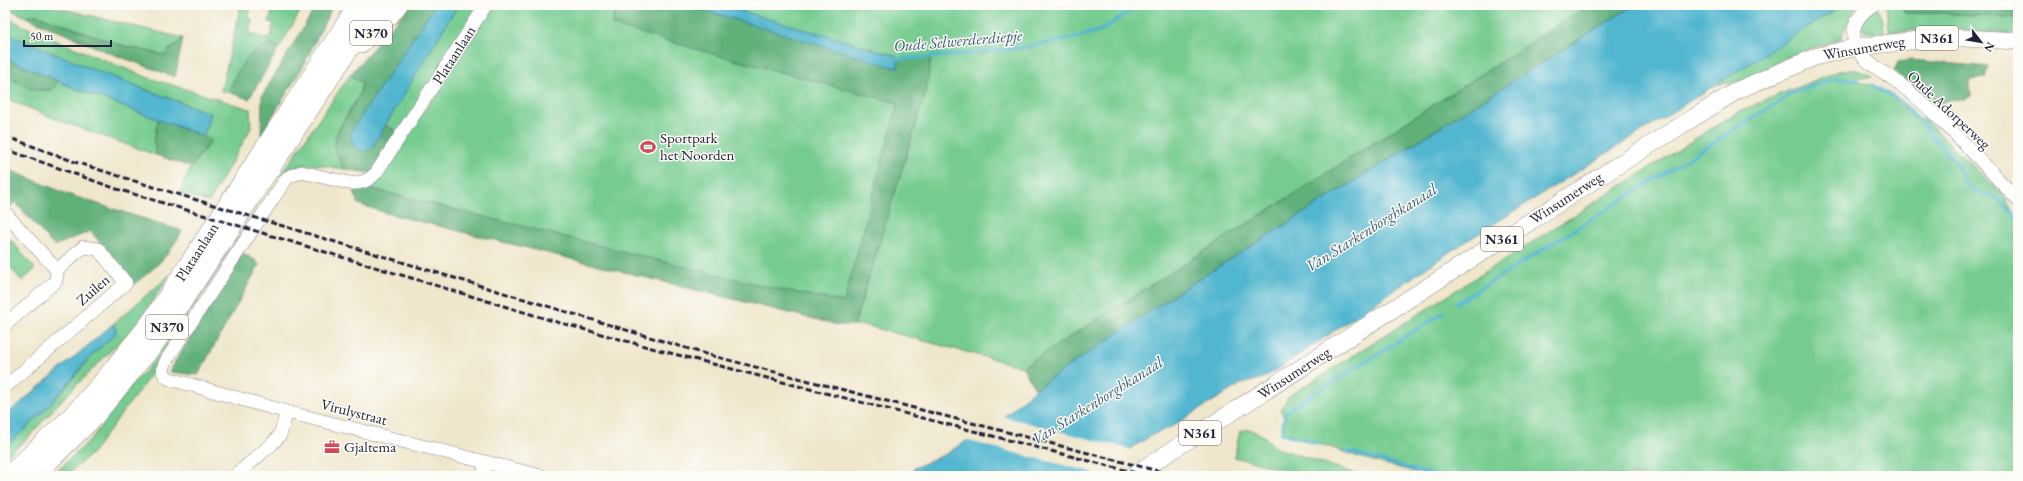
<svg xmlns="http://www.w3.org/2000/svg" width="2023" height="481" font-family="'EB Garamond',serif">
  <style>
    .green { fill: #76cc90; stroke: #4c7766 }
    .forest { fill: #60b07a; stroke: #41695a }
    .water { fill: #51b6cf; stroke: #3a6c85 }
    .pier { fill: #efe6cb }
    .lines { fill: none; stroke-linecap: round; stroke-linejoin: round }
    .stream { stroke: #51b6cf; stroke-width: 3.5 }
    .minor-casing { stroke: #888483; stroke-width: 14 }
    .major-casing { stroke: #888483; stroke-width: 18 }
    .highway-casing { stroke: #888483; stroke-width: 20 }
    .minor { stroke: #fff; stroke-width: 13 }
    .major { stroke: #fff; stroke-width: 17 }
    .highway { stroke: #fff; stroke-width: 19 }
    .rail { stroke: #22223b; stroke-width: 3; stroke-dasharray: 6 3; stroke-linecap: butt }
    .labels { text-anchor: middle; stroke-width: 3; stroke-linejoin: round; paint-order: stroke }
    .shield { fill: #fdfcf7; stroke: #646373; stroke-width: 1 }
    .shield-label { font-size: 14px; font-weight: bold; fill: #22223b }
    .street-label { font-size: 15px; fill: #22223b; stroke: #fdfcf7 }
    .poi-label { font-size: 15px; fill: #22223b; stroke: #fdfcf7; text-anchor: start }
    .water-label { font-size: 16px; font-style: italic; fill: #355d76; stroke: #fdfcf7 }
  </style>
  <rect width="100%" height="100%" fill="#fdfcf7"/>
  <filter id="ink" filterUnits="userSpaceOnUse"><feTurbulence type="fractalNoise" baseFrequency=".025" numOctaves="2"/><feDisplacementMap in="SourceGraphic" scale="8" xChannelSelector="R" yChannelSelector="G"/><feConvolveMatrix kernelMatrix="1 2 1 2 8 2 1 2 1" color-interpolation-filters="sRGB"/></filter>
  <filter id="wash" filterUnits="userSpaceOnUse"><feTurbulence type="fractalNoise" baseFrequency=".012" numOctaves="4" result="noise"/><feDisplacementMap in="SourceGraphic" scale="16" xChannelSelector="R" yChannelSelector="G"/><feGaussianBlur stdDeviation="0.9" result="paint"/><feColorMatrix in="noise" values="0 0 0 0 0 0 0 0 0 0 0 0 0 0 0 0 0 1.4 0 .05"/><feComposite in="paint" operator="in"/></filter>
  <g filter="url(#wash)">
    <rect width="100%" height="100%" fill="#efe6cb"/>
    <!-- green -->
    <path class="green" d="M 5,5 L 46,5 L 183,38 L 164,55 L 120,45 L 37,15 L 26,17 L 5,7 Z
      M 241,5 L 251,7 L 248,18 L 252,19 L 249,33 L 267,39 L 270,38 L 274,23 L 269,22 L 274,5 L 304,5 L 279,48 L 271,43 L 253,52 L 235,76 L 234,83 L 228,92 L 221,91 Z
      M 458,5 L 482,5 L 399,133 L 385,125 Z
      M 494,5 L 620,5 L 908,100 L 846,312 L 368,188 L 376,184 Z
      M 721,5 L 1127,5 L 1128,13 L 1138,5 L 1590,5 L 1023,367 L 864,325 L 854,325 L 926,91 L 931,57 L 899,59 L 897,56 Z
      M 1843,5 L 1857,5 L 1845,28 L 1841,38 L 1789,57 L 1744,81 L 1713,85 Z
      M 1886,5 L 1906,5 L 1903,7 L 1904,13 L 1943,13 L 2018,18 L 2018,34 L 1945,30 L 1889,31 Z
      M 1877,7 L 1883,20 L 1884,32 L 1873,33 L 1865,31 L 1861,25 L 1861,21 Z
      M 5,17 L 45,36 L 146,77 L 250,109 L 251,128 L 209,202 L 179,193 L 191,167 L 211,141 L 203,136 L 211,114 L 94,70 L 5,33 Z
      M 1841,70 L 1856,70 L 1873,76 L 1853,80 L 1878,87 L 1895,100 L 1916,120 L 1924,119 L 2006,198 L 2013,213 L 2018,218 L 2018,476 L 1429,476 L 1359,457 L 1282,431 L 1284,418 L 1281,409 L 1289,396 L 1733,115 L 1765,100 Z
      M 350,75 L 362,83 C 359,107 333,123 335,149 C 336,155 342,163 344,169 C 315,165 306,159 280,176 Z
      M 5,76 C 21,83 34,93 52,90 L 58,81 L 158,119 L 154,142 L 156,155 L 63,122 L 5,98 Z
      M 242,232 L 147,380 L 92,453 L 66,476 L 52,476 L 92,438 L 135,381 L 146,371 L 162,350 Z
      M 11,240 L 35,269 L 22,281 L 5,261 L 5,245 Z
      M 170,275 L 136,325 L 59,403 L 27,439 L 5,457 L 5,446 C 48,413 81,368 115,327 L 113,324 Z
      M 1249,429 L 1264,436 L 1276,448 L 1363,476 L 1309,476 L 1234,457 L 1240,431 Z"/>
    <!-- forest -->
    <path class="forest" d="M 317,5 L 333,5 L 302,68 L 261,135 L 262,96 Z
      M 410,5 L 435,5 L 350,133 L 373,146 L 385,125 L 399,133 L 371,173 L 344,169 C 342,163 336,155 335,149 C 333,123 360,107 362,83 L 350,75 Z
      M 615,5 L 687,5 L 898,67 L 899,59 L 931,57 L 926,91 L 854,325 L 838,325 L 390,214 L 358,204 L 354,190 L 368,188 L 763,286 L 844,302 L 898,103 L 720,56 L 612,25 Z
      M 1590,5 L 1634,5 L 1183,289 L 1035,389 L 1023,367 Z
      M 1906,5 L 2018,5 L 2018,18 L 1943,13 L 1904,13 L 1904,7 Z
      M 37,15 L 120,45 L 164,55 L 183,38 L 175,77 L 110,53 L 26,17 Z
      M 271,43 L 279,48 L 249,99 L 228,92 C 231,87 233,80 236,75 C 243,61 256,46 271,43 Z
      M 5,58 L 58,81 L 52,90 L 33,90 L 5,76 Z
      M 1911,60 L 1988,67 L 1985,78 L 1971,80 L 1969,88 L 1972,95 L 1964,100 C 1951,98 1944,100 1934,109 L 1894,71 L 1898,62 Z
      M 158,119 L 211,140 L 191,167 L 156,155 L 154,142 Z
      M 5,168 L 67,194 L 182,231 C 167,258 157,266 133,285 L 91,231 L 54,246 L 15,202 L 9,208 L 5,205 Z
      M 243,253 L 256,261 L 259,265 L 198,375 L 171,372 L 171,368 Z"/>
    <!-- water -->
    <path class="water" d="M 435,5 L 458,5 L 373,146 L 366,152 C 355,149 350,144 350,133 Z
      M 687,5 L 721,5 L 897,56 L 899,59 L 898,67 L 889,66 Z
      M 1634,5 L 1843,5 L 1454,249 L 1280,368 L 1261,379 L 1241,384 L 1171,427 L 1152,435 L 1087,476 L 912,476 L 914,468 L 946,454 L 1005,416 L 1035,389 L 1183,289 Z
      M 5,33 L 94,70 L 211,114 L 203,136 L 76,89 L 5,58 Z
      M 113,324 L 116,330 L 115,334 C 105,344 94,352 86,362 C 61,392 36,423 5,446 L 5,416 Z"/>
    <!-- pier -->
    <path class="pier" d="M 1001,416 L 1021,421 L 1132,450 L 1095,473 L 965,440 Z"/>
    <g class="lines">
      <!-- stream -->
      <path class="stream" d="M 896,59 L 948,56 L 1027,47 L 1074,38 L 1102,30 L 1138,5
        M 1872,85 L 1900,101 L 1924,126 L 1957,164 L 1964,182 L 1972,189 L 1979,193 L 1990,194 L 1998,199 L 2018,218
        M 1457,303 L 1793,93 L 1836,78 L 1857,80
        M 1320,444 L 1282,433 L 1284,419 L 1287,411 L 1443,313
        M 1347,451 L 1436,476"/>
    </g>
  </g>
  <g filter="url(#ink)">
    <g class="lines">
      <!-- minor casing -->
      <g class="minor-casing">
        <path id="minor" d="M 486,5 L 376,173 C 368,181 361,184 349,183 L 301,172 L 288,177 L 282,185 L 167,359 C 163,367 160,374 170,379 L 287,412 L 541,476
          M 1873,5 C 1859,14 1849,28 1856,45 C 1861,61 1884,72 1896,81 C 1941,115 1979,160 2018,200
          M 5,213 L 57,270
          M 5,325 L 56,281 L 57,270 L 83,247 L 98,249 L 126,283 L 5,387
          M 235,476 L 272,444 L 280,435 L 287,412
          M 483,476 L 486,462"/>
      </g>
      <!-- major casing -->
      <g class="major-casing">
        <path id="major" d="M 1132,476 L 1645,148 L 1738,90 L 1815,57 L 1856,47 L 1946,37 L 2018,41"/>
      </g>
      <!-- highway casing -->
      <g class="highway-casing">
        <path id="highway" d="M 361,43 L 383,23 L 398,5
          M 8,476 L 69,419 L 101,384 L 151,322 L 358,5
          M 34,476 L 95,416 L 155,343 L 378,5"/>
      </g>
      <!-- minor -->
      <use href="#minor" class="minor"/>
      <!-- major -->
      <use href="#major" class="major"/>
      <!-- highway -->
      <use href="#highway" class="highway"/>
      <!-- rail -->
      <path class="rail" d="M 5,136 L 75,162 L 144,184 L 709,355 L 1177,476
        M 5,149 L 117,189 L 550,320 L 670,353 L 1148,476"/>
    </g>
  </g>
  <!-- icons -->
  <defs>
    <g id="stadium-bare" transform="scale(1.2)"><path d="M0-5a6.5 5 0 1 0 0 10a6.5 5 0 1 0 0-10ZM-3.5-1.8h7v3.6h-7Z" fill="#d1495b" stroke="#fdfcf7" stroke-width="2.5" paint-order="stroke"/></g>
    <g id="office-bare" transform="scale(1.2)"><path d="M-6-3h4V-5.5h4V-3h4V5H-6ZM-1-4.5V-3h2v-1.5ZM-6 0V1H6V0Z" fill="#d1495b" stroke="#fdfcf7" stroke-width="2.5" paint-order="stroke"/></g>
  </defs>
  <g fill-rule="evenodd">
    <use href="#stadium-bare" x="648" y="147"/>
    <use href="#office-bare" x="332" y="447"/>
  </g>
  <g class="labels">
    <!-- shield labels -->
    <g class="shield">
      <rect x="350" y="21" width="42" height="24" rx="3"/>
      <rect x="1916" y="26" width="42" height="24" rx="3"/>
      <rect x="1481" y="227" width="42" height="24" rx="3"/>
      <rect x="146" y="315" width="42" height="24" rx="3"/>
      <rect x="1179" y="421" width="42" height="24" rx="3"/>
    </g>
    <g class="shield-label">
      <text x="371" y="38">N370</text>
      <text x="1937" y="43">N361</text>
      <text x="1502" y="244">N361</text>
      <text x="167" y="332">N370</text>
      <text x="1200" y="438">N361</text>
    </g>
    <!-- street labels -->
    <g class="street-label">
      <text transform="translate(1864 48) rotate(-10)" y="5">Winsumerweg</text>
      <text transform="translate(454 55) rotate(-57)" y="5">Plataanlaan</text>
      <text transform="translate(1949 110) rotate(43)" y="5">Oude Adorperweg</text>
      <text transform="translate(1566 198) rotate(-33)" y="5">Winsumerweg</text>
      <text transform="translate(197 252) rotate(-57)" y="5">Plataanlaan</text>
      <text transform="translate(93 290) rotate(-41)" y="5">Zuilen</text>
      <text transform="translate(1294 373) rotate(-33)" y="5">Winsumerweg</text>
      <text transform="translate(354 412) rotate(14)" y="5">Virulystraat</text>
    </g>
    <!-- poi labels -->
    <g class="poi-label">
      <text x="660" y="143">Sportpark<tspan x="660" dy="17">het Noorden</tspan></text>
      <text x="344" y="452">Gjaltema</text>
    </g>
    <!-- water labels -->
    <g class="water-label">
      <text transform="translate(958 40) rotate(-5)" y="6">Oude Selwerderdiepje</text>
      <text transform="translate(1371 227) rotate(-32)" y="6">Van Starkenborghkanaal</text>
      <text transform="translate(1097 400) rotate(-32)" y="6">Van Starkenborghkanaal</text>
    </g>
  </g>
  <!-- margin -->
  <rect width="2023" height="481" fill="none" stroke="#fdfcf7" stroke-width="20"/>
  <!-- north arrow -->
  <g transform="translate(1981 42) rotate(121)" stroke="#fdfcf7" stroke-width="3" paint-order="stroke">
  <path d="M0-3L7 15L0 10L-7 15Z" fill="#22223b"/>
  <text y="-6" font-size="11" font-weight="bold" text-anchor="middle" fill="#22223b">N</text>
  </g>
  <!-- scale -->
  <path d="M24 40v6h87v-6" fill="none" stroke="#22223b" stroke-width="2"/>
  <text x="30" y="40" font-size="12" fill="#22223b" stroke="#fdfcf7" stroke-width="3" paint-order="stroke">50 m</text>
</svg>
